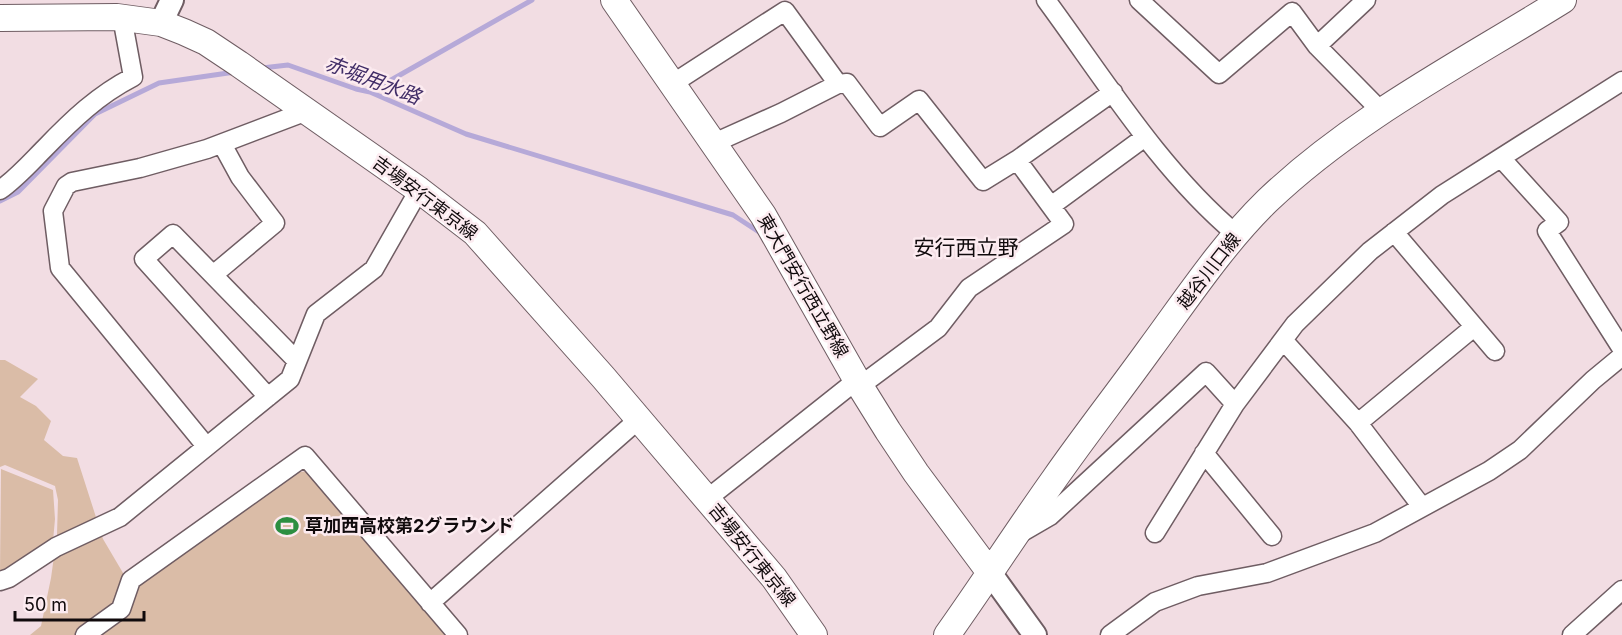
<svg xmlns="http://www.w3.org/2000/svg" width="1622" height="635" font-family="Inter,'Noto Sans JP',sans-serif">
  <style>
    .green { fill: #dabca7 }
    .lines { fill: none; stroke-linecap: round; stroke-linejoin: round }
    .stream { stroke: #b6a9d8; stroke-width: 5 }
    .minor-casing { stroke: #6f5d63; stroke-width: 21 }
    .tertiary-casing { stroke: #6f5d63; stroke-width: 26 }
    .secondary-casing { stroke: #6f5d63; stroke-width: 28 }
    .minor { stroke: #fff; stroke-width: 18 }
    .tertiary { stroke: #fff; stroke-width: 22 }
    .secondary { stroke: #fff; stroke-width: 26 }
    .labels { text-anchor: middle; stroke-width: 5; stroke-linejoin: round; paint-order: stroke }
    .street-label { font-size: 18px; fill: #100a0c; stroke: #fcebf0 }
    .poi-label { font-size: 18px; font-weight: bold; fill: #100a0c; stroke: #fcebf0; text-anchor: start }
    .water-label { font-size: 20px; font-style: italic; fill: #412d67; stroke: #fcebf0 }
    .quarter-label { font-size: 21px; fill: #100a0c; stroke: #fcebf0 }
  </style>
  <rect width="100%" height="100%" fill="#f2dde3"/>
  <!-- green -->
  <path class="green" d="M 0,360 L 5,360 L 38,379 L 20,397 L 36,406 L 51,421 L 44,440 L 63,456 L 77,458 L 103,539 L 126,578 L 118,605 L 79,635 L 30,635 L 41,626 L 51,578 L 57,535 L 58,500 L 55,486 L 5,465 L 0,467 Z
    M 1,469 L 53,490 L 55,519 L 53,541 L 0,573 Z
    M 308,471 L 451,635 L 95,635 L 131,609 L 141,579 L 293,473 Z"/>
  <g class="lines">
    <!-- stream -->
    <path class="stream" d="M 262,68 L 288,65 L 356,89 L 370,92 L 466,134 L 733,215 L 759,232
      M 370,92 L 532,0
      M 0,201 L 18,192 L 95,114 L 159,83 L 235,72"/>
    <!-- minor casing -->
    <g class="minor-casing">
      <path id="minor" d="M 1046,0 C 1105,80 1160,170 1236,234
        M 1139,0 L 1219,74 L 1292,12 L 1317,46 L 1381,111
        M 1317,46 L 1366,0
        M 672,84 L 785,11 L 838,84
        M 714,143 L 781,113 L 838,84 L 847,83 L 880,127 L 919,100 L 983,181 L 1017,160 L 1113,92
        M 1501,158 L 1559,222 L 1547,231 L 1622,349
        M 0,190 C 17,178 31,162 45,148 C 72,120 98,95 133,77 L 122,17
        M 1051,206 L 1145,137
        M 1394,232 L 1495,351
        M 213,275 L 275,223 L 240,177 L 222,144
        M 1283,340 L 1358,423 L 1422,507
        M 860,386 L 938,328 L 969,288 L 1064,224 L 1017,160
        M 268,397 L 144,259 L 173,234 L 297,361
        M 1358,423 L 1474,327
        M 206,446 L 60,268 L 53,211 L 66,186 L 72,182 L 140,168 L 207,149 L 307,111
        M 1204,453 L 1272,536
        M 707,499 L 857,380
        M 1155,533 L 1235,404
        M 1019,534 L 1050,516 L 1206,372 L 1235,404 L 1295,324 L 1370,251 L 1442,195 L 1622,81
        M 0,581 L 9,578 L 56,547 L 120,517 L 290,379 L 316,314 L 374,269 L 419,190
        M 430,603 L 639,419
        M 85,635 L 121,609 L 131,580 L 305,456 L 458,635
        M 1110,635 L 1155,602 L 1198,586 L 1267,573 L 1375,533 L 1489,471 L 1520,450 L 1593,380 L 1622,356
        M 1572,635 L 1622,590"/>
    </g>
    <!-- tertiary casing -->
    <g class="tertiary-casing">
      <path id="tertiary" d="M 161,23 L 172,0
        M 991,574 L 1035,635"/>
    </g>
    <!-- secondary casing -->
    <g class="secondary-casing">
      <path id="secondary" d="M 614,0 L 763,215 L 860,386 L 888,431 L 916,473 L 991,574
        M 0,18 L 117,17 L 161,23 L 184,32 L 206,42 L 239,64 L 419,190 L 475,233 L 603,377 L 774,578 L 814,635
        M 947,635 C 984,583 1018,530 1055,478 C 1085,435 1118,393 1149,350 C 1186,300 1222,245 1267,201 C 1354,118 1462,63 1563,0"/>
    </g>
    <!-- minor -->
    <use href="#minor" class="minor"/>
    <!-- tertiary -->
    <use href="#tertiary" class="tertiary"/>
    <!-- secondary -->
    <use href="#secondary" class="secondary"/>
  </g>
  <!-- icons -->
  <defs>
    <g id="stadium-bare" transform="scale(1.8)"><path d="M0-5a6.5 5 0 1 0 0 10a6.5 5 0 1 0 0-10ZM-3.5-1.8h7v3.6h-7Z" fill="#2c8e41" stroke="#fcebf0" stroke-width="2.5" paint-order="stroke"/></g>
  </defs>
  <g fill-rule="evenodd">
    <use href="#stadium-bare" x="287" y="526"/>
  </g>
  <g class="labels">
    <!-- street labels -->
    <g class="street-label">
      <text transform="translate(425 198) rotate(37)" y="6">吉場安行東京線</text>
      <text transform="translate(1209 271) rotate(-52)" y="6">越谷川口線</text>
      <text transform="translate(803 286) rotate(60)" y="6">東大門安行西立野線</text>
      <text transform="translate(752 555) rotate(51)" y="6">吉場安行東京線</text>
    </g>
    <!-- poi labels -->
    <g class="poi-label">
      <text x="305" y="532">草加西高校第2グラウンド</text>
    </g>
    <!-- water labels -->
    <g class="water-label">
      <text transform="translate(373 80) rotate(21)" y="7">赤堀用水路</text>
    </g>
    <!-- quarter labels -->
    <g class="quarter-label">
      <text x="966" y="255">安行西立野</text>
    </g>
  </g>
  <!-- scale -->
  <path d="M15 611v9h129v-9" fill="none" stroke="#100a0c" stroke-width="3"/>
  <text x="24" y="611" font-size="18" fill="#100a0c" stroke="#fcebf0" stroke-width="4.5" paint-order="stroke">50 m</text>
</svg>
